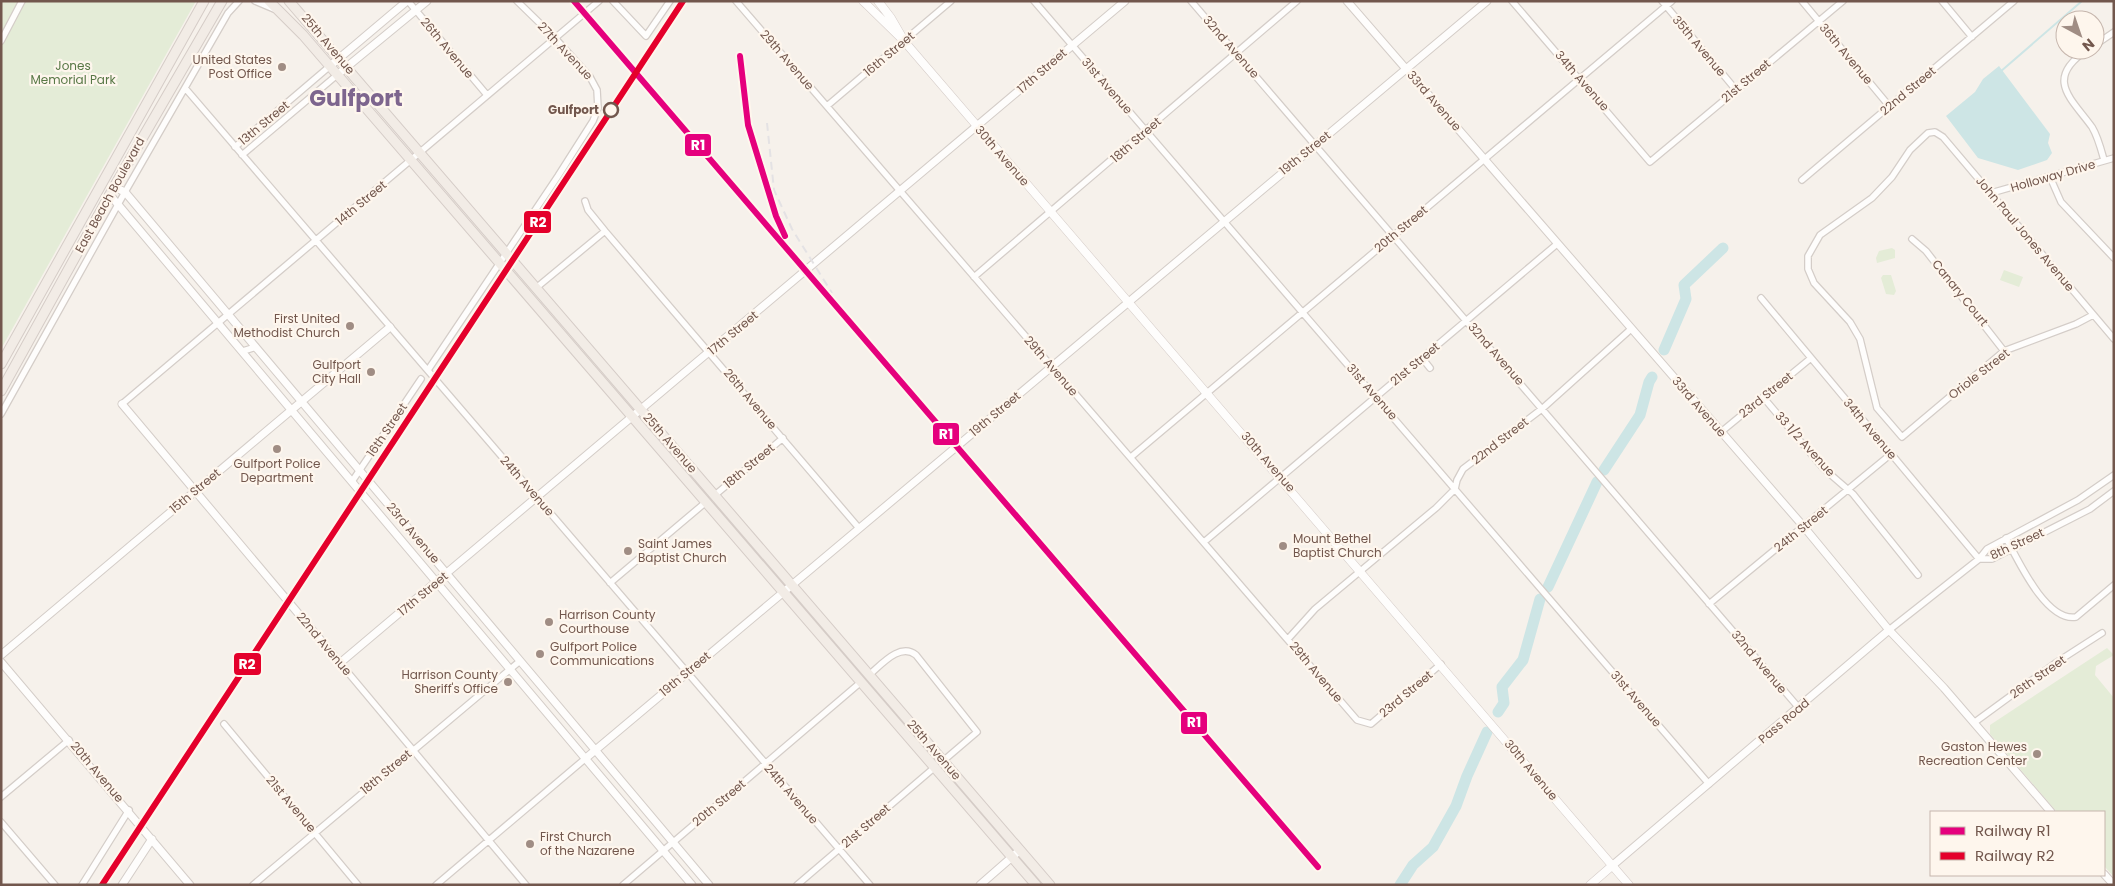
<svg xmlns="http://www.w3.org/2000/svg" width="2115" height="886" font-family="Poppins,sans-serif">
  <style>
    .green { fill: #e4ecd7 }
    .water { fill: #cde5e5 }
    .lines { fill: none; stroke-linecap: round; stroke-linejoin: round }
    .stream { stroke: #cde5e5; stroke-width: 2 }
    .river { stroke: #cde5e5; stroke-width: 11 }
    .minor-casing { stroke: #d4cdc8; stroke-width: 8 }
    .tertiary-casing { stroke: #d4cdc8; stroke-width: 9 }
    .secondary-casing { stroke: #d5ccc8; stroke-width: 9 }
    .primary-casing { stroke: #d5ccc7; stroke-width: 11 }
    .minor { stroke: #fefdfc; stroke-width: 5.5 }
    .tertiary { stroke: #fefdfc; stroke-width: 7 }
    .secondary { stroke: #fefdfc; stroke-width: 8 }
    .primary { stroke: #f2ece6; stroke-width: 9 }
    .rail { stroke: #e4e2e4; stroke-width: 2; stroke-dasharray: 8 5; stroke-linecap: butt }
    .rail-1-casing { stroke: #fef6ed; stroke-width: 10 }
    .rail-2-casing { stroke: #fef6ed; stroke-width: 10 }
    .rail-1 { stroke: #e5007d; stroke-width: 6 }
    .rail-2 { stroke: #e4002b; stroke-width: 6 }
    .poi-dot { fill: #a08d84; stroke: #fef6ed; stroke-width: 2 }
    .stop-dot { fill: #fef6ed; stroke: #72574d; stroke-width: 2.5 }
    .labels { text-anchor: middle; stroke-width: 4.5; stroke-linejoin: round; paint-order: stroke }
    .street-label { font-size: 12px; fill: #72574d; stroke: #fef6ed }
    .poi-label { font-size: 12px; fill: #72574d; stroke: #fef6ed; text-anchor: end }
    .park-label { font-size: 12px; fill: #587846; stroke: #fef6ed }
    .stop-label { font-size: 12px; font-weight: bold; fill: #72574d; stroke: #fef6ed; text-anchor: end }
    .town-label { font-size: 22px; font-weight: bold; fill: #7d658e; stroke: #fef6ed }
    .line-badge { stroke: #fef6ed; stroke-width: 2 }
    .badge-label { font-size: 14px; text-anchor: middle; font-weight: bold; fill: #fff }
  </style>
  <rect width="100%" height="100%" fill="#f6f1eb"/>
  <!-- green -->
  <path class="green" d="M 1,1 L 196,1 L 1,349 Z
    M 1892,248 L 1895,250 L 1895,258 L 1877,263 L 1876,258 L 1879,251 Z
    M 2004,270 L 2023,277 L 2019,287 L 2000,280 Z
    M 1883,275 L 1891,275 L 1896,291 L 1894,295 L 1886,294 L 1881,278 Z
    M 2107,648 L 2114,655 L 2096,666 L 2095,675 L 2114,698 L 2114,877 L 2104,866 L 2104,812 L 2057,812 L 1990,734 L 1990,725 Z"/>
  <!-- water -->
  <path class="water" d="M 1999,66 L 2050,134 L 2048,143 L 2052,153 L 2047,160 L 2018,170 L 1978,158 L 1946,116 L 1975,92 L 1983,79 Z"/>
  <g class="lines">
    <!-- stream -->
    <path class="stream" d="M 2000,72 L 2082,1"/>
    <!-- river -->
    <path class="river" d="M 1664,350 L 1686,299 L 1684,285 L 1723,248
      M 1604,470 L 1640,415 L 1649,382 L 1652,377
      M 1548,587 L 1597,482
      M 1498,712 L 1504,703 L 1502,687 L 1523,660 L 1540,599
      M 1400,885 L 1413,865 L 1433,847 L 1456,806 L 1467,776 L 1487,732"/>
    <!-- minor casing -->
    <g class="minor-casing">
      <path id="minor" d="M 255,1 L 274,9
        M 408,1 L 487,95
        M 613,1 L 646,36 L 670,1
        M 736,1 L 1357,720 L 1371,724 L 1441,664
        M 1034,1 L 1709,784
        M 1191,1 L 1799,708
        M 1512,1 L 1650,162 L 1843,1
        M 1662,1 L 1736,90
        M 1802,1 L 1890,107
        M 1942,1 L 1972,37
        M 1,41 L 22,1
        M 2095,45 L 2114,32
        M 2087,50 C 2044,79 2071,98 2092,127 C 2098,137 2101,149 2104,160
        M 185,88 L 870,885
        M 827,106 L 951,1
        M 235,147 L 330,66
        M 242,155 L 337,75
        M 2050,177 L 2061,202 L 2114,258
        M 1802,180 L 2014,1
        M 1991,193 L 2114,158
        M 585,201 L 588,210 L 605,231 L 858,527
        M 1912,239 L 1926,251 L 2004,351
        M 974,277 L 1297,1
        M 536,288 L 605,231
        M 1761,298 L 1979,559
        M 2093,315 L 2076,324 L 2004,351 L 1902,437 L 1877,408 L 1860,339 L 1850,322 L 1814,283 L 1808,269 L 1808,256 L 1820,235 L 1872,198 L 1892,177 L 1910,150 L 1928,133 L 1935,132 L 1943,137 L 2114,339
        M 243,351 L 256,347
        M 1422,358 L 1430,368
        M 428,370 L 558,176 L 593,121 L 598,108 L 597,90 L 590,77 L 555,38 L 517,1
        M 1763,397 L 1823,468 L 1853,494 L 1918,575
        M 122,404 L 599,1
        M 1,414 L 125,192 L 228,13 L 239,1
        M 1721,432 L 1811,358
        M 1131,457 L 1672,1
        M 353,480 L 421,379
        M 715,495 L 783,438
        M 2006,538 C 2018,560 2046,622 2076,617 L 2114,585
        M 1204,542 L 1557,244
        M 1979,559 L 1992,559 L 2090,509 L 2114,491
        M 610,583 L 706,502
        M 1709,604 L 1891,454
        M 1889,630 L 1979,559 L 1987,549 L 2078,500 L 2114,475
        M 1288,639 L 1315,609 L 1436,508 L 1455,489 L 1457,480 L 1463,469 L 1543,408 L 1631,329
        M 340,663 L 526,885
        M 869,675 C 881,665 900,642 916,655 L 977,732 L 943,761
        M 1975,722 L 2057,662 L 2102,633
        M 224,724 L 358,885
        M 1,797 L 69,740
        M 1,822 L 55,885
        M 82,885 L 129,810
        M 253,885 L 520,661
        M 436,885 L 586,758
        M 623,885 L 861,682
        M 797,885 L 935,767"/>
    </g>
    <!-- tertiary casing -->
    <g class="tertiary-casing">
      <path id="tertiary" d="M 1347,1 L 1804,527 L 1889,630 L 1944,688 L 2051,812
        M 330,66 L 407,1
        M 337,75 L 427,1
        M 114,187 L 125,192 L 709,885
        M 110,195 L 692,885
        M 122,404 L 340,663 L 1125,1
        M 1,655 L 390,327
        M 1,662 L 190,885
        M 586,758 L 1487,1
        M 1613,865 L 1889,630
        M 2104,874 L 2114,885
        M 122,885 L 152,839
        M 980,885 L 1020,850"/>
    </g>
    <!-- secondary casing -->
    <g class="secondary-casing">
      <path id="secondary" d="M 863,1 L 904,41 L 1629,885
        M 878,1 L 891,18 L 902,37
        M 1590,885 L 1613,865"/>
    </g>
    <!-- primary casing -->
    <g class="primary-casing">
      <path id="primary" d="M 269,1 L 303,35 L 1036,885
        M 289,1 L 1050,885
        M 1,364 L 204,1
        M 1,391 L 114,187 L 222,1"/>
    </g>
    <!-- minor -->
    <use href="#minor" class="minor"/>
    <!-- tertiary -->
    <use href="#tertiary" class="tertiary"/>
    <!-- secondary -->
    <use href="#secondary" class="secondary"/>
    <!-- primary -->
    <use href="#primary" class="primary"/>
    <!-- rail -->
    <path class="rail" d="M 574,1 L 1318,867
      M 740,56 L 746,113 L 752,141 L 780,227 L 789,244
      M 767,123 L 774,190 L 792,229 L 832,293"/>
    <!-- rail-1 casing -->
    <g class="rail-1-casing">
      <path id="rail-1" d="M 574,1 L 1318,867
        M 740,56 L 748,125 L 776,216 L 785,236"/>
    </g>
    <!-- rail-2 casing -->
    <g class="rail-2-casing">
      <path id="rail-2" d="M 102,885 L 683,1"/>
    </g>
    <!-- rail-1 -->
    <use href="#rail-1" class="rail-1"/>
    <!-- rail-2 -->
    <use href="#rail-2" class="rail-2"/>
  </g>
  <!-- markers -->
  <g class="poi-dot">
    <circle cx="282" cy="67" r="5"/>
    <circle cx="350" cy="326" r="5"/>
    <circle cx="371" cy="372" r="5"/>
    <circle cx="277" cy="449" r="5"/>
    <circle cx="1283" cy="546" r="5"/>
    <circle cx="628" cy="551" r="5"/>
    <circle cx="549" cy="622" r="5"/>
    <circle cx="540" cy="654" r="5"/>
    <circle cx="508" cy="682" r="5"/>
    <circle cx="2037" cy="754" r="5"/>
    <circle cx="530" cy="844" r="5"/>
  </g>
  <circle class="stop-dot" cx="611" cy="110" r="7"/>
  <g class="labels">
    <!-- street labels -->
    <g class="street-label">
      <text transform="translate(328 44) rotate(50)" y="4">25th Avenue</text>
      <text transform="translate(1699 46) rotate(50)" y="4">35th Avenue</text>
      <text transform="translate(1231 47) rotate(49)" y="4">32nd Avenue</text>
      <text transform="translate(447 48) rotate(50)" y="4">26th Avenue</text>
      <text transform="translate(565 51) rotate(47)" y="4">27th Avenue</text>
      <text transform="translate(889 54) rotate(-40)" y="4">16th Street</text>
      <text transform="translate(1846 54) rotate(50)" y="4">36th Avenue</text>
      <text transform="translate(787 60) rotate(49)" y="4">29th Avenue</text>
      <text transform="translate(1042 71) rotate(-41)" y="4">17th Street</text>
      <text transform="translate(1582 81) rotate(49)" y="4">34th Avenue</text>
      <text transform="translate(1746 81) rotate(-40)" y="4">21st Street</text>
      <text transform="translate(1107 86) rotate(49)" y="4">31st Avenue</text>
      <text transform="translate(1908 91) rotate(-40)" y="4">22nd Street</text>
      <text transform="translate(1434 101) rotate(49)" y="4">33rd Avenue</text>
      <text transform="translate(264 123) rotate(-40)" y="4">13th Street</text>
      <text transform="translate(1136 140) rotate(-41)" y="4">18th Street</text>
      <text transform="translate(1305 153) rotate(-39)" y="4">19th Street</text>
      <text transform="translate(1002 156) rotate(49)" y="4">30th Avenue</text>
      <text transform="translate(2053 176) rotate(-16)" y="4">Holloway Drive</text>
      <text transform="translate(110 195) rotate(-61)" y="4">East Beach Boulevard</text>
      <text transform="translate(361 203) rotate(-40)" y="4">14th Street</text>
      <text transform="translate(1401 229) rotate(-40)" y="4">20th Street</text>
      <text transform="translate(2025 234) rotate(50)" y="4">John Paul Jones Avenue</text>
      <text transform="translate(1960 293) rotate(51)" y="4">Canary Court</text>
      <text transform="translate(733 333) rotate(-40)" y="4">17th Street</text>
      <text transform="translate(1496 354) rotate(49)" y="4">32nd Avenue</text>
      <text transform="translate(1415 364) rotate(-40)" y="4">21st Street</text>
      <text transform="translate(1051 366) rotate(49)" y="4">29th Avenue</text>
      <text transform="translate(1979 374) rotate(-38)" y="4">Oriole Street</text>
      <text transform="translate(1372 392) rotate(49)" y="4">31st Avenue</text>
      <text transform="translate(1766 395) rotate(-39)" y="4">23rd Street</text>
      <text transform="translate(750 399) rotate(50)" y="4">26th Avenue</text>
      <text transform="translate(1699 407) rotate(49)" y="4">33rd Avenue</text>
      <text transform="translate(995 414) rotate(-40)" y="4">19th Street</text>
      <text transform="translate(1870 429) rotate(50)" y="4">34th Avenue</text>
      <text transform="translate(387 430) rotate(-56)" y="4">16th Street</text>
      <text transform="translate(1500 441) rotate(-38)" y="4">22nd Street</text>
      <text transform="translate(670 443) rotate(49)" y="4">25th Avenue</text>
      <text transform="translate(1805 444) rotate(48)" y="4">33 1/2 Avenue</text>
      <text transform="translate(1268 462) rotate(49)" y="4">30th Avenue</text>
      <text transform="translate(749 466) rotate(-40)" y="4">18th Street</text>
      <text transform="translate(527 486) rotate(49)" y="4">24th Avenue</text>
      <text transform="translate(195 491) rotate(-40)" y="4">15th Street</text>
      <text transform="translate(1801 529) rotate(-39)" y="4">24th Street</text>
      <text transform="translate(413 533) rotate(50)" y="4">23rd Avenue</text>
      <text transform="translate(2017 544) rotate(-25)" y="4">8th Street</text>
      <text transform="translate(423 594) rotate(-40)" y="4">17th Street</text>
      <text transform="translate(324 644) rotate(50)" y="4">22nd Avenue</text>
      <text transform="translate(1759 662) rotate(50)" y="4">32nd Avenue</text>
      <text transform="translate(1316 672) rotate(50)" y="4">29th Avenue</text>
      <text transform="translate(685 674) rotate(-40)" y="4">19th Street</text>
      <text transform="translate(2038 677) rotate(-35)" y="4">26th Street</text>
      <text transform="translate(1406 694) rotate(-40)" y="4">23rd Street</text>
      <text transform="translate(1636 699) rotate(49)" y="4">31st Avenue</text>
      <text transform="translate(1784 721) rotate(-40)" y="4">Pass Road</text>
      <text transform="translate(934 750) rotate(49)" y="4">25th Avenue</text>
      <text transform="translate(1531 770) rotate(50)" y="4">30th Avenue</text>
      <text transform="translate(97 772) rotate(50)" y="4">20th Avenue</text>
      <text transform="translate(386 772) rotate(-40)" y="4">18th Street</text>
      <text transform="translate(791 794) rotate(49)" y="4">24th Avenue</text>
      <text transform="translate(719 803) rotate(-40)" y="4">20th Street</text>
      <text transform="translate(291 804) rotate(50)" y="4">21st Avenue</text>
      <text transform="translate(866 826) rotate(-41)" y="4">21st Street</text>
    </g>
    <!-- poi labels -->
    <g class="poi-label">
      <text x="272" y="64">United States<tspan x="272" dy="14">Post Office</tspan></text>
      <text x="340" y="323">First United<tspan x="340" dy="14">Methodist Church</tspan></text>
      <text x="361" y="369">Gulfport<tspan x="361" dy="14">City Hall</tspan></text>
      <text x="277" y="468" text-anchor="middle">Gulfport Police<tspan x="277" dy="14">Department</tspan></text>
      <text x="1293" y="543" text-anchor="start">Mount Bethel<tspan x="1293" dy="14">Baptist Church</tspan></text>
      <text x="638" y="548" text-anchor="start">Saint James<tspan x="638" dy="14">Baptist Church</tspan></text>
      <text x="559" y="619" text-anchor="start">Harrison County<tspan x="559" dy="14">Courthouse</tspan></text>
      <text x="550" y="651" text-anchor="start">Gulfport Police<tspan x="550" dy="14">Communications</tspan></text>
      <text x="498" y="679">Harrison County<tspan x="498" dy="14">Sheriff's Office</tspan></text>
      <text x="2027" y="751">Gaston Hewes<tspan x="2027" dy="14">Recreation Center</tspan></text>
      <text x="540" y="841" text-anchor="start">First Church<tspan x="540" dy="14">of the Nazarene</tspan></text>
    </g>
    <!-- park labels -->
    <g class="park-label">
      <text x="73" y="70">Jones<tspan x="73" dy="14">Memorial Park</tspan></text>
    </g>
    <!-- stop labels -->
    <g class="stop-label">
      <text x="599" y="114">Gulfport</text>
    </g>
    <!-- town labels -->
    <g class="town-label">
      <text x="356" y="106">Gulfport</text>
    </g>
  </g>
  <g class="line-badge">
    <rect x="684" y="133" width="28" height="24" rx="5" fill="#e5007d"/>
    <rect x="523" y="210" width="29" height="24" rx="5" fill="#e4002b"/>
    <rect x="932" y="422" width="28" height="24" rx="5" fill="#e5007d"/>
    <rect x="233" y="652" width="29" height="24" rx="5" fill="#e4002b"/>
    <rect x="1180" y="711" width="28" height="24" rx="5" fill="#e5007d"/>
  </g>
  <g class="badge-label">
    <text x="698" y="150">R1</text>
    <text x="538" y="227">R2</text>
    <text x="946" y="439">R1</text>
    <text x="247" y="669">R2</text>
    <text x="1194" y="727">R1</text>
  </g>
  <!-- border -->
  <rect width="2115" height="886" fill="none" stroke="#72574d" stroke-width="5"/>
  <!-- legend -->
  <rect x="1930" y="811" width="175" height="65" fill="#fef6ed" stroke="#c6b6ad"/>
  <rect x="1940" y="827" width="25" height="8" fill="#e5007d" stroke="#c6b6ad"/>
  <text x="1975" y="836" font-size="15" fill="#72574d">Railway R1</text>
  <rect x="1940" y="852" width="25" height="8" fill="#e4002b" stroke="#c6b6ad"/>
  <text x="1975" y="861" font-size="15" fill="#72574d">Railway R2</text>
  <!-- north arrow -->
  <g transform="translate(2080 35) rotate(140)"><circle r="24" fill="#fef6ed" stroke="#c6b6ad"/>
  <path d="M0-4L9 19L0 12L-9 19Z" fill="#a08d84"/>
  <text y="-8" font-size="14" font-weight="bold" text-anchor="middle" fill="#72574d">N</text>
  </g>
</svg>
